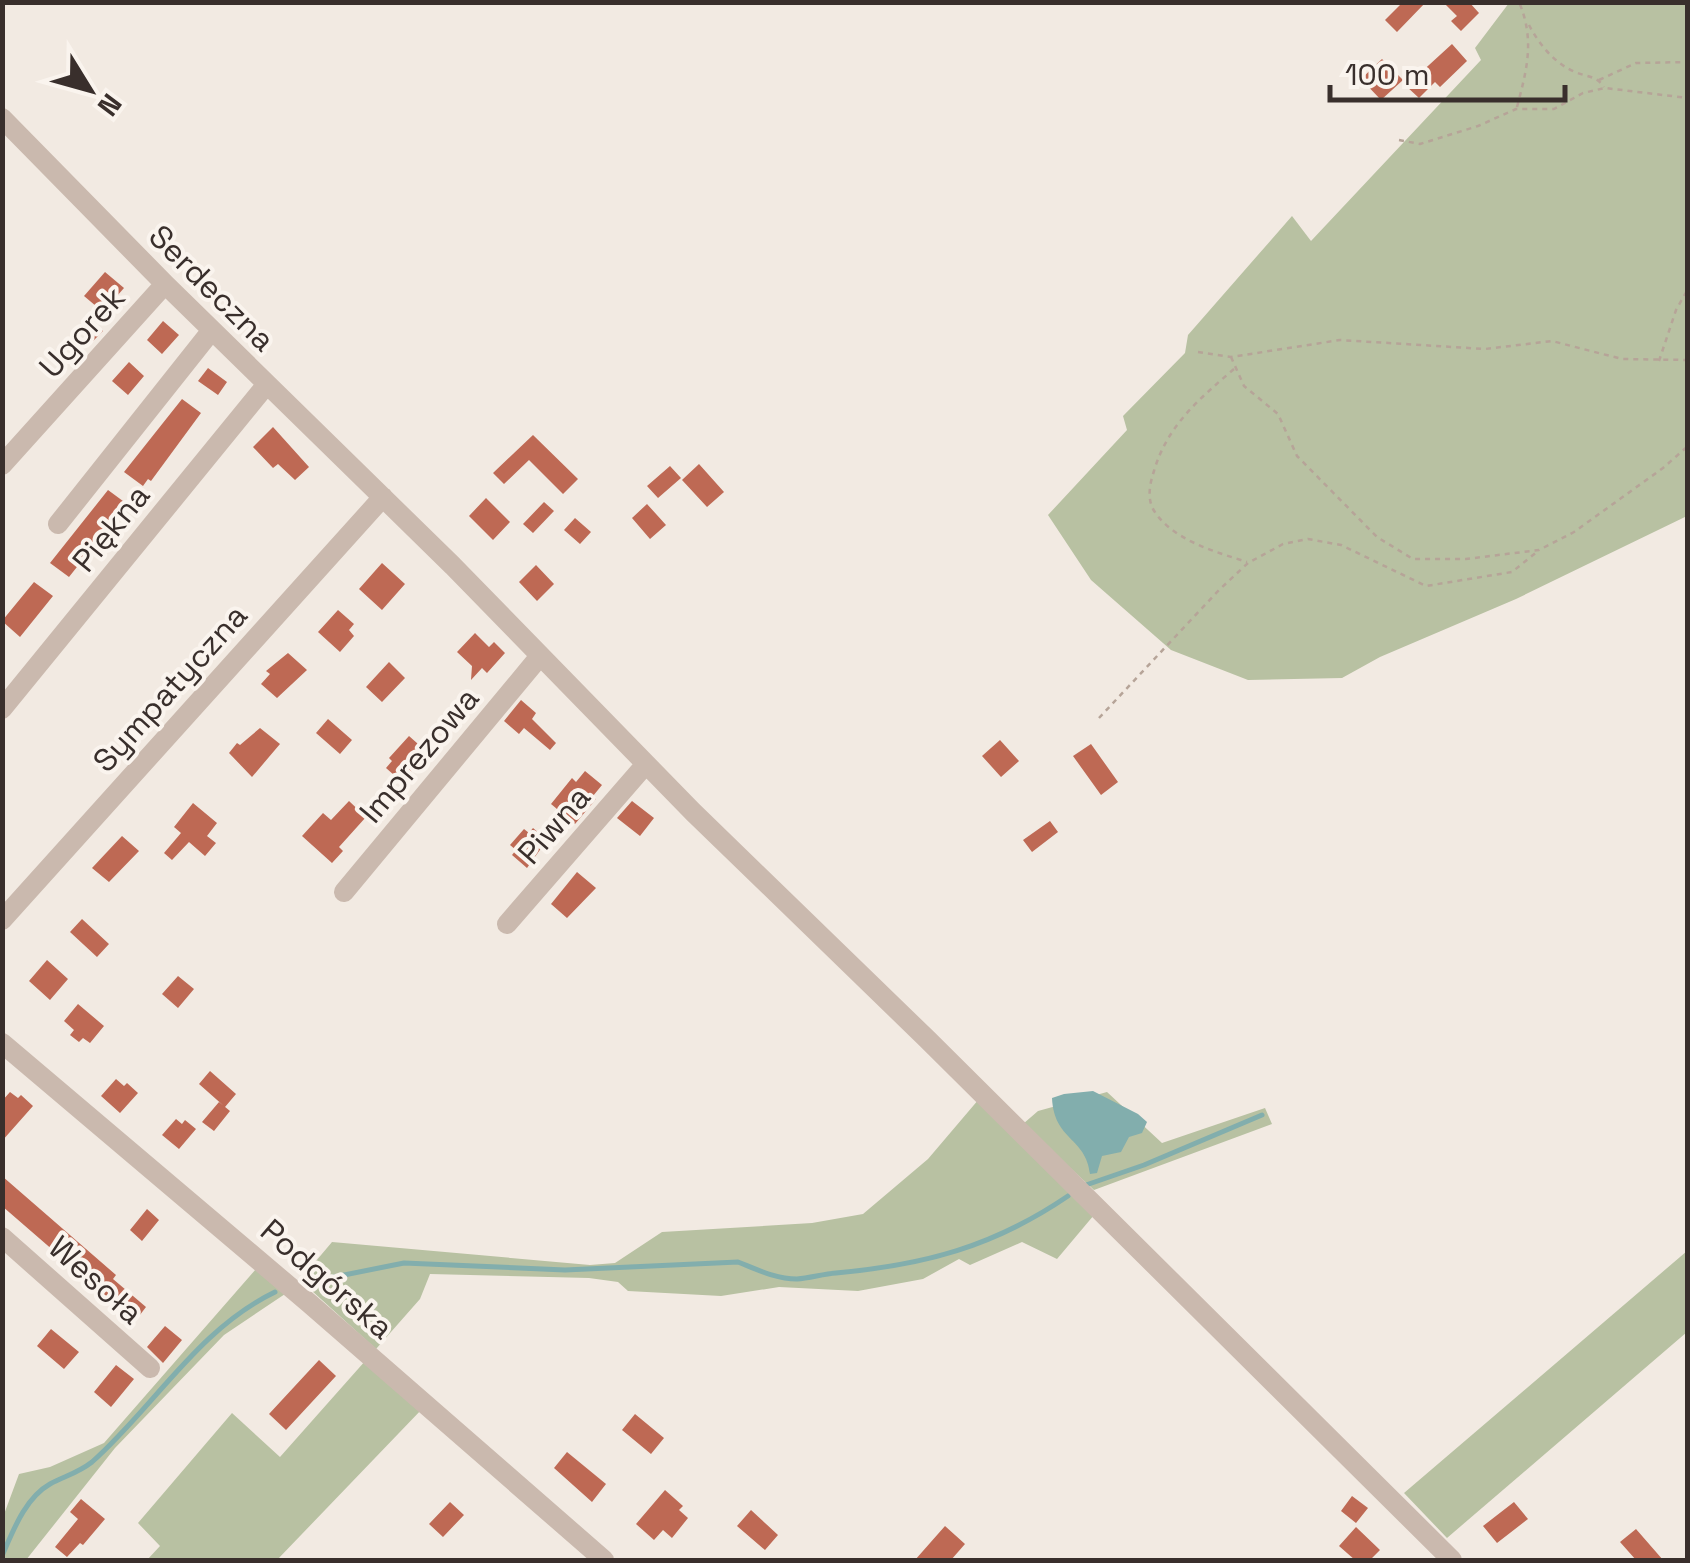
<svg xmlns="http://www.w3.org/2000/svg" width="1690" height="1563" font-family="'Space Grotesk',sans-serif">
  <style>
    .green { fill: #b8c1a2 }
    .water { fill: #82aead }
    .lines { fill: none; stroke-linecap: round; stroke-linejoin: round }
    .stream { stroke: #82aead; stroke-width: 5 }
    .building { fill: #be6954 }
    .path { stroke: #b6a498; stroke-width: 2.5; stroke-dasharray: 5 5; stroke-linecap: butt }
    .minor { stroke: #cab9ae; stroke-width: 20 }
    .labels { text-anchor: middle; stroke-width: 8; stroke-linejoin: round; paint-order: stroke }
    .street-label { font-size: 32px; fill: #392f2c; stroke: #faf4ee }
  </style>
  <rect width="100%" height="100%" fill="#f2eae2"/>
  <!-- green -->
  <path class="green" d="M 1509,3 L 1687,3 L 1687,516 L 1516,599 L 1380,657 L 1342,678 L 1248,680 L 1171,650 L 1091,580 L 1048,515 L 1127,430 L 1123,416 L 1185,353 L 1188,335 L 1292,216 L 1311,241 L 1481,60 L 1475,48 Z
    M 1107,1092 L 1162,1143 L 1265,1108 L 1272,1124 L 1094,1190 L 1023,1124 L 1038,1111 Z
    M 979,1099 L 1094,1215 L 1057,1259 L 1022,1242 L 970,1265 L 959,1259 L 923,1279 L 858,1291 L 779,1287 L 721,1296 L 628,1291 L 618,1282 L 589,1278 L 430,1274 L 420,1299 L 376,1349 L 300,1280 L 332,1242 L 590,1265 L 615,1263 L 662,1232 L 812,1223 L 863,1214 L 928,1159 Z
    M 1687,1251 L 1687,1332 L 1447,1538 L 1404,1493 Z
    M 256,1269 L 285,1294 L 224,1335 L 115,1448 L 26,1560 L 3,1560 L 3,1517 L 19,1474 L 50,1467 L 104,1443 Z
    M 366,1360 L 423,1408 L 277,1560 L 147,1560 L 160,1546 L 138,1523 L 232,1413 L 280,1457 Z"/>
  <!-- water -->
  <path class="water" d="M 1093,1091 L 1138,1114 L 1147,1122 L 1142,1133 L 1129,1137 L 1121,1152 L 1102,1156 L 1097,1173 L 1090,1174 C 1086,1137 1054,1141 1052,1098 L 1064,1094 Z"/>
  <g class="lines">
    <!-- stream -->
    <path class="stream" d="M 1086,1185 L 1144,1165 L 1262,1115
      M 299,1284 L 404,1263 L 565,1270 L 738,1262 C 758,1270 776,1279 797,1279 C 810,1278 823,1274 836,1273 C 924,1265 993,1247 1068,1196
      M 2,1556 C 13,1531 25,1498 50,1484 C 65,1476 78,1473 92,1462 C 154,1407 198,1329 275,1292"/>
  </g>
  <!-- building -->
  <path class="building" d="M 1403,2 L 1426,2 L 1397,32 L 1385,20 Z
    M 1443,2 L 1469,2 L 1479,13 L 1461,31 L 1451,21 L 1457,16 Z
    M 1452,44 L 1467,61 L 1440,87 L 1435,82 L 1419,98 L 1406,86 Z
    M 1382,59 L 1403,80 L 1381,100 L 1361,79 Z
    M 105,272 L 124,288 L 103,312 L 84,296 Z
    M 88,317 L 103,331 L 92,342 L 77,329 Z
    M 163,321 L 179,335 L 162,354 L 147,340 Z
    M 129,362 L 144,376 L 128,395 L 112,381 Z
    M 208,368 L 227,382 L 218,395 L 198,381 Z
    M 182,399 L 201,413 L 151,481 L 148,479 L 143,486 L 124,472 Z
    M 273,427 L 309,467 L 295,480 L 278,464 L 273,468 L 253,447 Z
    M 533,435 L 578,479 L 563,494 L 529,460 L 504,484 L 493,473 Z
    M 699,464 L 724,492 L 707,507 L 682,480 Z
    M 670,466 L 681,478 L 658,498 L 647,486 Z
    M 108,490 L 127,504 L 69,577 L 50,563 Z
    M 486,498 L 510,522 L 493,540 L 469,516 Z
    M 544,502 L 554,511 L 533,533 L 523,524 Z
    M 647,504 L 666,525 L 650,539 L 632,518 Z
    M 575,518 L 591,532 L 580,544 L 564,530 Z
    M 382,563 L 405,584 L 382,610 L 359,589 Z
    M 536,565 L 554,584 L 537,601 L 519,582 Z
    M 34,582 L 53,596 L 20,637 L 2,621 Z
    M 338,610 L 354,624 L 349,630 L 354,636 L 340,652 L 318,632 Z
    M 475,633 L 489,647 L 494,642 L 505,653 L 487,673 L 482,668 L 471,680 L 472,666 L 457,652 Z
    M 288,653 L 307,670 L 277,698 L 261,684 L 270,674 L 266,671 Z
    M 389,662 L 405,678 L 382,702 L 366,687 Z
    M 521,700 L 536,713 L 532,719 L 556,743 L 550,750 L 524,728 L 519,734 L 504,721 Z
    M 328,719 L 352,740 L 340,754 L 316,733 Z
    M 260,728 L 280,744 L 252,777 L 229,753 L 237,743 L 240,745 Z
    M 409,736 L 426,751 L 403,783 L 386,768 L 392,761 L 389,758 Z
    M 1000,740 L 1019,761 L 1001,777 L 982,756 Z
    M 1091,744 L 1118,782 L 1101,795 L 1073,756 Z
    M 585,771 L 602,785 L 593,796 L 596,799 L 575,824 L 551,804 L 572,778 L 576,782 Z
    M 349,801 L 366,817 L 339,847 L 343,851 L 332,863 L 302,836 L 323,813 L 331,820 Z
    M 632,801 L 654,818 L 640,836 L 617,818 Z
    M 193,803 L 217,823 L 207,836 L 216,843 L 205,856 L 189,842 L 172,860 L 164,853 L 181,833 L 174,827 Z
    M 1050,821 L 1058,832 L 1032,852 L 1023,840 Z
    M 533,828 L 547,840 L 527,868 L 512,855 L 516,850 L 510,845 L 524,829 L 529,833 Z
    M 122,836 L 139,851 L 109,882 L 92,868 Z
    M 577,872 L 596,888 L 567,918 L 551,904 Z
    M 82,919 L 109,944 L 97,957 L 70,932 Z
    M 47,960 L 68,979 L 50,1000 L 29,981 Z
    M 178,976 L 194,989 L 178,1008 L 162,994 Z
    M 78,1004 L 104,1026 L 90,1043 L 83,1038 L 79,1042 L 70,1035 L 74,1030 L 64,1021 Z
    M 210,1071 L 236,1094 L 225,1107 L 199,1084 Z
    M 116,1079 L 124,1086 L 127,1083 L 138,1093 L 120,1113 L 101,1096 Z
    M 10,1092 L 18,1098 L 21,1095 L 33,1106 L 2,1141 L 2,1101 Z
    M 219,1102 L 230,1111 L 214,1131 L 202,1122 Z
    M 176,1119 L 182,1124 L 185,1120 L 196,1129 L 179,1149 L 162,1135 Z
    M 2,1176 L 116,1275 L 113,1279 L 146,1307 L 133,1324 L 112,1306 L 114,1303 L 2,1206 Z
    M 147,1209 L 159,1220 L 142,1241 L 130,1230 Z
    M 165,1326 L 182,1340 L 163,1363 L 147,1347 Z
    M 51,1329 L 79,1352 L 64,1369 L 37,1346 Z
    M 319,1360 L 336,1376 L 286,1430 L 269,1414 Z
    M 116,1365 L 134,1379 L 111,1407 L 94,1392 Z
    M 635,1414 L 664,1438 L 651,1454 L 622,1430 Z
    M 567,1452 L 606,1484 L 592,1502 L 554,1468 Z
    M 665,1490 L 683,1506 L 679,1510 L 688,1518 L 672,1538 L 663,1530 L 654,1540 L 636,1524 Z
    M 1352,1496 L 1368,1508 L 1356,1523 L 1341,1511 Z
    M 81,1499 L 105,1519 L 83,1545 L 80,1543 L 67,1557 L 55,1547 L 78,1519 L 70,1512 Z
    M 450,1502 L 464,1515 L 443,1537 L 429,1524 Z
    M 1514,1502 L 1528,1519 L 1497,1543 L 1483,1526 Z
    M 751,1510 L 778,1535 L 765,1550 L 737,1526 Z
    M 945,1526 L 965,1544 L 951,1560 L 915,1560 Z
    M 1356,1527 L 1380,1550 L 1370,1560 L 1355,1560 L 1339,1546 Z
    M 1636,1529 L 1663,1560 L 1636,1560 L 1620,1542 Z"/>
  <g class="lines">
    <!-- path -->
    <path class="path" d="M 1529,25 C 1539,44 1554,63 1575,72 C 1587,77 1597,76 1604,87
      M 1599,80 L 1636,63 L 1688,62
      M 1517,107 C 1527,69 1535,40 1519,2
      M 1399,140 L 1420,144 L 1478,126 L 1516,109 L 1554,109 L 1583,93 L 1605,88 L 1688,98
      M 1198,352 L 1231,357 L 1340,340 L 1485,349 L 1552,341 L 1622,359 L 1688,360
      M 1231,357 L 1244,386 L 1278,414 L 1297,456 L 1377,537 L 1413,559 L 1466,559 L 1539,550 L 1574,532 L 1663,468 L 1688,446
      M 1659,361 L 1676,310 L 1688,289
      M 1234,369 C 1199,399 1167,426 1154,471 C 1150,483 1147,497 1153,509 C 1171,540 1216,552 1247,562
      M 1099,718 L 1219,590 L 1248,563 L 1283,544 L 1308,539 L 1341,545 L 1426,586 L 1512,572 L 1538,551"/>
    <!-- minor -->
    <path class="minor" d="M 2,118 L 165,284 L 453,566 L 693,812 L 927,1039 L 1452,1560
      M 2,465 L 165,284
      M 58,524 L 212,330
      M 2,709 L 267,384
      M 344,892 L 540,656
      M 2,920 L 383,497
      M 507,924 L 646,764
      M 2,1043 L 309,1303 L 604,1560
      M 2,1237 L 150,1368"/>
  </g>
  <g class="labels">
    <!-- street labels -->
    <g class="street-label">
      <text transform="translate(212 288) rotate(45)" y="11">Serdeczna</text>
      <text transform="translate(82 332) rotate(-48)" y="11">Ugorek</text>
      <text transform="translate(111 528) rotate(-51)" y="11">Piękna</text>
      <text transform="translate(170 688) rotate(-48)" y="11">Sympatyczna</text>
      <text transform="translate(419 755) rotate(-50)" y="11">Imprezowa</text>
      <text transform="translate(554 825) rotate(-49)" y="11">Piwna</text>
      <text transform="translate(327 1279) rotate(41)" y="11">Podgórska</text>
      <text transform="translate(96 1280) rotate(42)" y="11">Wesoła</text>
    </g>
  </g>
  <!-- border -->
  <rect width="1690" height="1563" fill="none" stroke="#392f2c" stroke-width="10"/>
  <!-- north arrow -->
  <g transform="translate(90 90) rotate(127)" stroke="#faf4ee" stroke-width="8" paint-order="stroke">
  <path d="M0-8L18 38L0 25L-18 38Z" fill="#392f2c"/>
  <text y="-15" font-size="28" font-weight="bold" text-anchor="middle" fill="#392f2c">N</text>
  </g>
  <!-- scale -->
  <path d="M1330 85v15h235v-15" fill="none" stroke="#392f2c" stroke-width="5"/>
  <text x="1345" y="85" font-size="30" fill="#392f2c" stroke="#faf4ee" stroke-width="8" paint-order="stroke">100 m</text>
</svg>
